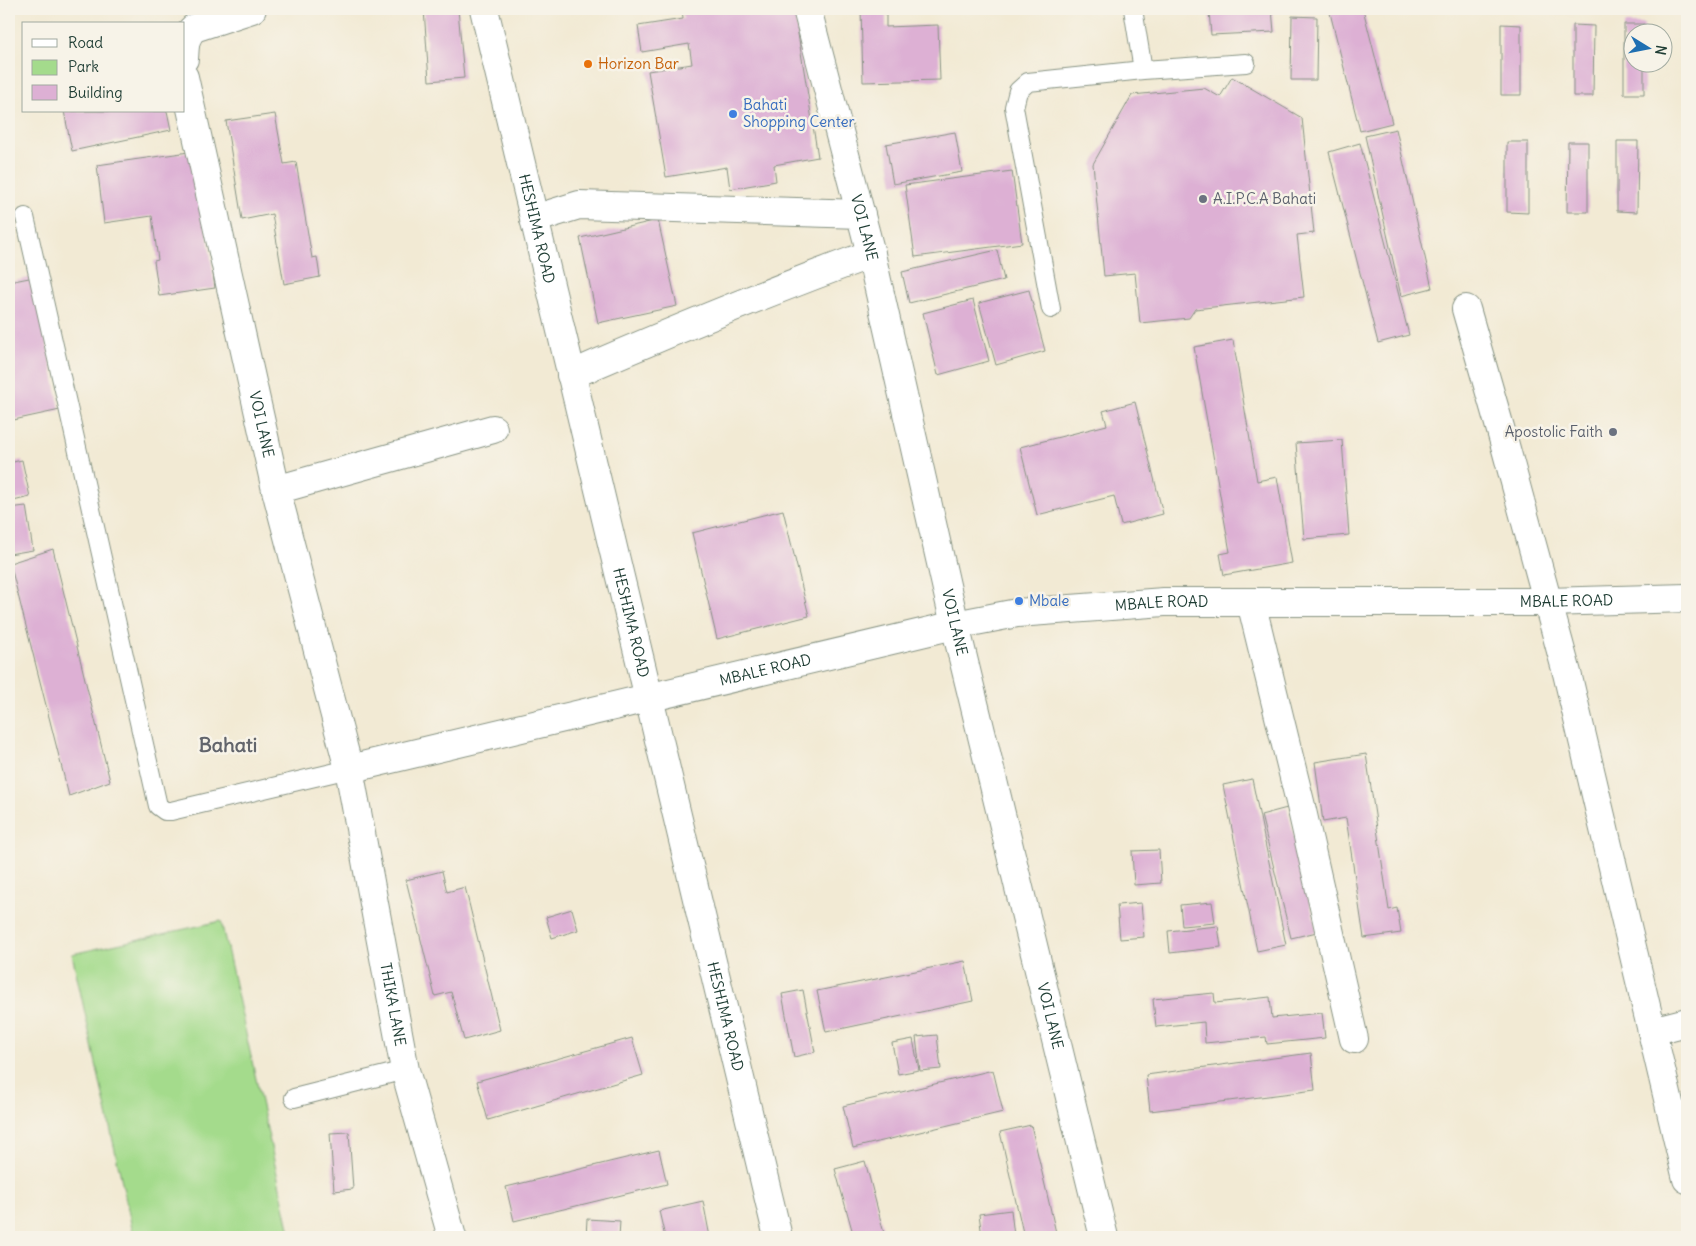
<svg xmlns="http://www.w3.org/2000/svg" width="1696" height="1246" font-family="Delius,sans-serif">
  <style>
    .green { fill: #a4db8c; stroke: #628c60 }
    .building { fill: #ddb0d4 }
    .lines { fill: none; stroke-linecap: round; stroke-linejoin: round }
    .service-casing { stroke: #889484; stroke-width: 20 }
    .minor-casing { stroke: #889484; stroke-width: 30 }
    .tertiary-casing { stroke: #889484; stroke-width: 30 }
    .service { stroke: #fff; stroke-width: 18 }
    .minor { stroke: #fff; stroke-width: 28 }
    .tertiary { stroke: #fff; stroke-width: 28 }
    .food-dot { fill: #e8710a; stroke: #f7f3e8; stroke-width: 2 }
    .shop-dot { fill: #3f7fe0; stroke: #f7f3e8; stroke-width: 2 }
    .worship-dot { fill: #6b7280; stroke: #f7f3e8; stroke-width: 2 }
    .labels { text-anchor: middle; stroke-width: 5; stroke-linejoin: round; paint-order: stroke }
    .food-label { font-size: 15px; fill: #c56008; stroke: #f7f3e8; text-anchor: start }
    .shop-label { font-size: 15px; fill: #366cbe; stroke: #f7f3e8; text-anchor: start }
    .worship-label { font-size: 15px; fill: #5b616d; stroke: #f7f3e8; text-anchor: start }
    .street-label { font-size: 15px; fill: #1f3d34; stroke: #f7f3e8 }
    .district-label { font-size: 20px; font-weight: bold; fill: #62656c; stroke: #f7f3e8 }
  </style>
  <rect width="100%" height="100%" fill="#f7f3e8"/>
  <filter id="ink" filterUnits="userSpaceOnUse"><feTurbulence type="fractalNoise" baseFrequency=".02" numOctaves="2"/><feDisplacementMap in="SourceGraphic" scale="10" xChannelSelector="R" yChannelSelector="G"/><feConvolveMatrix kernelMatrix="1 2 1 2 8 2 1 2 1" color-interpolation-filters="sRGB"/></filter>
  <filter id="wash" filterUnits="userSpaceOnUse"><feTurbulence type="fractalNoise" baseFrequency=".0096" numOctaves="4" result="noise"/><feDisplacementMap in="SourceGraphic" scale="20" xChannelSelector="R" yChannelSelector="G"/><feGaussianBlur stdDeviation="1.12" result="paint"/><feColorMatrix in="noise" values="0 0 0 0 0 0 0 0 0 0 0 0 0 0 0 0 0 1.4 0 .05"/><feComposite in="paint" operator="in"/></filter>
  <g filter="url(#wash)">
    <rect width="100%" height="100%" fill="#f2ead4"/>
    <!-- green -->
    <path class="green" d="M 221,921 L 291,1237 L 134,1237 L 72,954 Z"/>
    <g id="blocks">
      <!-- building -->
      <path class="building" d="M 424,9 L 458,9 L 464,78 L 429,81 Z
        M 682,9 L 794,9 L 818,157 L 774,165 L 776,181 L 730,189 L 727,167 L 666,177 L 648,71 L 692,64 L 689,44 L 642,52 L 638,26 L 683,19 Z
        M 861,9 L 886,9 L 886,27 L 938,25 L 940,80 L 863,82 Z
        M 1222,9 L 1272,9 L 1274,32 L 1211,35 L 1209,11 L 1222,11 Z
        M 1329,9 L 1363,9 L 1392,123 L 1360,131 Z
        M 1292,16 L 1317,17 L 1316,80 L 1291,80 Z
        M 1501,24 L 1521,25 L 1521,95 L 1501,95 Z
        M 1624,24 L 1644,24 L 1644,32 L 1634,32 L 1634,62 L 1644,62 L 1644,94 L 1624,94 Z
        M 1573,25 L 1594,26 L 1593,96 L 1573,96 Z
        M 1232,77 L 1302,118 L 1314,233 L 1297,235 L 1304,297 L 1195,309 L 1189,318 L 1140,323 L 1135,273 L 1104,276 L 1093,164 L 1132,95 L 1204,88 L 1220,97 Z
        M 64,111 L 167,111 L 171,130 L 72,151 Z
        M 275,114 L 284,164 L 296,162 L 312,258 L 317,257 L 320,277 L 284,284 L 272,214 L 242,220 L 226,121 Z
        M 1396,129 L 1432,288 L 1401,296 L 1365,136 Z
        M 955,132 L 962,172 L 893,184 L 886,144 Z
        M 1617,141 L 1638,141 L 1637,212 L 1617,211 Z
        M 1507,142 L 1528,142 L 1528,213 L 1507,212 Z
        M 1568,142 L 1588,142 L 1588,212 L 1567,212 Z
        M 1360,143 L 1409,335 L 1378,343 L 1329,152 Z
        M 196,151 L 215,288 L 159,296 L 154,261 L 158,260 L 152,216 L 104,223 L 97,165 Z
        M 1012,171 L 1022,243 L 915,257 L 905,185 Z
        M 658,220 L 677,306 L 598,323 L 580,238 Z
        M 997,250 L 1004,280 L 909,303 L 902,272 Z
        M 34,277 L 60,410 L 9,421 L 9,282 Z
        M 1029,290 L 1045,351 L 996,365 L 979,303 Z
        M 973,300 L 989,361 L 938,375 L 923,313 Z
        M 1233,340 L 1257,481 L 1277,477 L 1292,563 L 1224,575 L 1220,554 L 1230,552 L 1194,347 Z
        M 1135,402 L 1163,514 L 1121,525 L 1114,496 L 1037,515 L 1020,447 L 1107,425 L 1103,411 Z
        M 1342,440 L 1349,535 L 1304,539 L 1296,443 Z
        M 22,460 L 30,497 L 9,502 L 9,463 Z
        M 26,506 L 33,550 L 9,554 L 9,508 Z
        M 783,510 L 809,616 L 717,639 L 692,533 Z
        M 53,549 L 110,781 L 69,796 L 10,563 Z
        M 1366,754 L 1389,910 L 1397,908 L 1401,933 L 1364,938 L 1346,818 L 1323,822 L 1315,762 Z
        M 1252,779 L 1286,945 L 1257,951 L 1223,785 Z
        M 1287,808 L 1317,932 L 1291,938 L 1261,815 Z
        M 1159,850 L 1161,883 L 1134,885 L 1132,851 Z
        M 442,871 L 447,892 L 465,887 L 500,1030 L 464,1040 L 451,992 L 435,996 L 406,880 Z
        M 1212,902 L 1215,923 L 1182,926 L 1180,905 Z
        M 1141,903 L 1144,937 L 1120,939 L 1117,905 Z
        M 572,909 L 578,930 L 552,938 L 546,917 Z
        M 1218,926 L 1221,947 L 1170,953 L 1168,931 Z
        M 965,961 L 973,1001 L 826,1032 L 817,991 Z
        M 803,990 L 815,1052 L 794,1057 L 782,994 Z
        M 1214,993 L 1215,1003 L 1270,997 L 1272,1018 L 1322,1013 L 1325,1038 L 1267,1044 L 1266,1037 L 1205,1043 L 1204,1022 L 1156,1027 L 1153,999 Z
        M 937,1035 L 941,1069 L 920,1071 L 916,1037 Z
        M 632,1038 L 643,1075 L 488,1120 L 477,1081 Z
        M 913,1039 L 919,1070 L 898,1074 L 892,1043 Z
        M 1311,1053 L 1315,1090 L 1150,1111 L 1146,1075 Z
        M 993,1070 L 1003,1112 L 853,1148 L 843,1106 Z
        M 1031,1125 L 1057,1237 L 1024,1237 L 1000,1132 Z
        M 349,1132 L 353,1189 L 334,1191 L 330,1133 Z
        M 659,1150 L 667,1184 L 514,1221 L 506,1187 Z
        M 865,1161 L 885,1237 L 854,1237 L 835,1169 Z
        M 703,1201 L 710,1237 L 665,1237 L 659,1211 Z
        M 1011,1210 L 1014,1236 L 982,1237 L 979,1214 Z
        M 587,1219 L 620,1221 L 619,1237 L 586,1237 Z"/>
    </g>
  </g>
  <g filter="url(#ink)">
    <use href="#blocks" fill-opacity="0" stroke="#889484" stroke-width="1"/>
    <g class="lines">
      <!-- service casing -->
      <g class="service-casing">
        <path id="service" d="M 1133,9 L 1143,70
          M 25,217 L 158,806 L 165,811 L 171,811 L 349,769
          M 1051,309 L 1014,107 L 1018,91 L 1028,82 L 1143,70 L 1246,63
          M 294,1098 L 405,1070"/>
      </g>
      <!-- minor casing -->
      <g class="minor-casing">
        <g id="minor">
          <path id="s1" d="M 807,9 L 871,254 L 955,625 L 1104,1237"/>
          <path d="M 184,59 C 185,46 184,37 194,28 L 252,9"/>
          <path id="s2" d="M 184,77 L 276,490 L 349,769 L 405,1070 L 452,1237"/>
          <path d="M 534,219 L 579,205 L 861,214"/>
          <path d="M 1466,309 L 1503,438 L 1567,673 L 1687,1179"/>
          <path d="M 571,375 C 670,332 770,291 871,254"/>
          <path d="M 276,490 L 493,429"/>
          <path d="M 1251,602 L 1301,806 L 1354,1039"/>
          <path id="s3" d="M 349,769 L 955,625 L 1017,613 L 1164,602 L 1547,602 L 1687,598"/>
          <path d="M 1652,1031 L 1687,1022"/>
        </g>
      </g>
      <!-- tertiary casing -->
      <g class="tertiary-casing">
        <g id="tertiary">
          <path id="s4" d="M 484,9 L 778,1237"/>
        </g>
      </g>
      <!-- service -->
      <use href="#service" class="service"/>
      <!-- minor -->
      <use href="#minor" class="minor"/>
      <!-- tertiary -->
      <use href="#tertiary" class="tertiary"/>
    </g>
  </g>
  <!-- markers -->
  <circle class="food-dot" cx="588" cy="64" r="5"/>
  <g class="shop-dot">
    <circle cx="733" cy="114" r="5"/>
    <circle cx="1019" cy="601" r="5"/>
  </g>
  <g class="worship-dot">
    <circle cx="1203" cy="199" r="5"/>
    <circle cx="1613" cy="432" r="5"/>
  </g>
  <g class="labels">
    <!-- food labels -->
    <g class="food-label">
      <text x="598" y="69">Horizon Bar</text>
    </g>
    <!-- shop labels -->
    <g class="shop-label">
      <text x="743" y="110">Bahati<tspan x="743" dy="17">Shopping Center</tspan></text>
      <text x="1029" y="606">Mbale</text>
    </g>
    <!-- worship labels -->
    <g class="worship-label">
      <text x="1213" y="204">A.I.P.C.A Bahati</text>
      <text x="1603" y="437" text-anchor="end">Apostolic Faith</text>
    </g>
    <!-- street labels -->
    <g class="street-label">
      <text dy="5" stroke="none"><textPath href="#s1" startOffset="226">VOI LANE</textPath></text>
      <text dy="5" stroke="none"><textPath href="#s4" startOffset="226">HESHIMA ROAD</textPath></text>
      <text dy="5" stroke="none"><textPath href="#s2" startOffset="356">VOI LANE</textPath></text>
      <text dy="5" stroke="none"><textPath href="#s3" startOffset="1236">MBALE ROAD</textPath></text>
      <text dy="5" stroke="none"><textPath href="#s3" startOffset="831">MBALE ROAD</textPath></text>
      <text dy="5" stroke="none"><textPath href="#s4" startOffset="631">HESHIMA ROAD</textPath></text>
      <text dy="5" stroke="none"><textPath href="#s1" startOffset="631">VOI LANE</textPath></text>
      <text dy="5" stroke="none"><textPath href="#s3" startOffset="428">MBALE ROAD</textPath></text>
      <text dy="5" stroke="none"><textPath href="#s2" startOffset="951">THIKA LANE</textPath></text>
      <text dy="5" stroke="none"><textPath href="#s4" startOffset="1036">HESHIMA ROAD</textPath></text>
      <text dy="5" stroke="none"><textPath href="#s1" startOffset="1036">VOI LANE</textPath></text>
    </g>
    <!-- district labels -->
    <g class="district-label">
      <text x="228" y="752">Bahati</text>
    </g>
  </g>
  <!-- margin -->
  <rect width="1696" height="1246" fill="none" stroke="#f7f3e8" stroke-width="30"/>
  <!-- legend -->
  <rect x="22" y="22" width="162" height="90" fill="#f7f3e8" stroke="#a1aaa0"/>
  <rect x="32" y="39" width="25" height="8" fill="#ffffff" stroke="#a1aaa0"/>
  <text x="68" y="48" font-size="15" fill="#1f3d34">Road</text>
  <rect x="32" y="60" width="25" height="15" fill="#a4db8c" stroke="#a1aaa0"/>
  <text x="68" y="72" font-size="15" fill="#1f3d34">Park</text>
  <rect x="32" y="85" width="25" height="15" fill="#ddb0d4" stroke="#a1aaa0"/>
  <text x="68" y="98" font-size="15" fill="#1f3d34">Building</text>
  <!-- north arrow -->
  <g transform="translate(1648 48) rotate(100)"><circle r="24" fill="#f7f3e8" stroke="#a1aaa0"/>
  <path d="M0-4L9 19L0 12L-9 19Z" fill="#1f6fb2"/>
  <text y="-8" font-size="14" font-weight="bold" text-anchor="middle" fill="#1f3d34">N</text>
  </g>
</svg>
